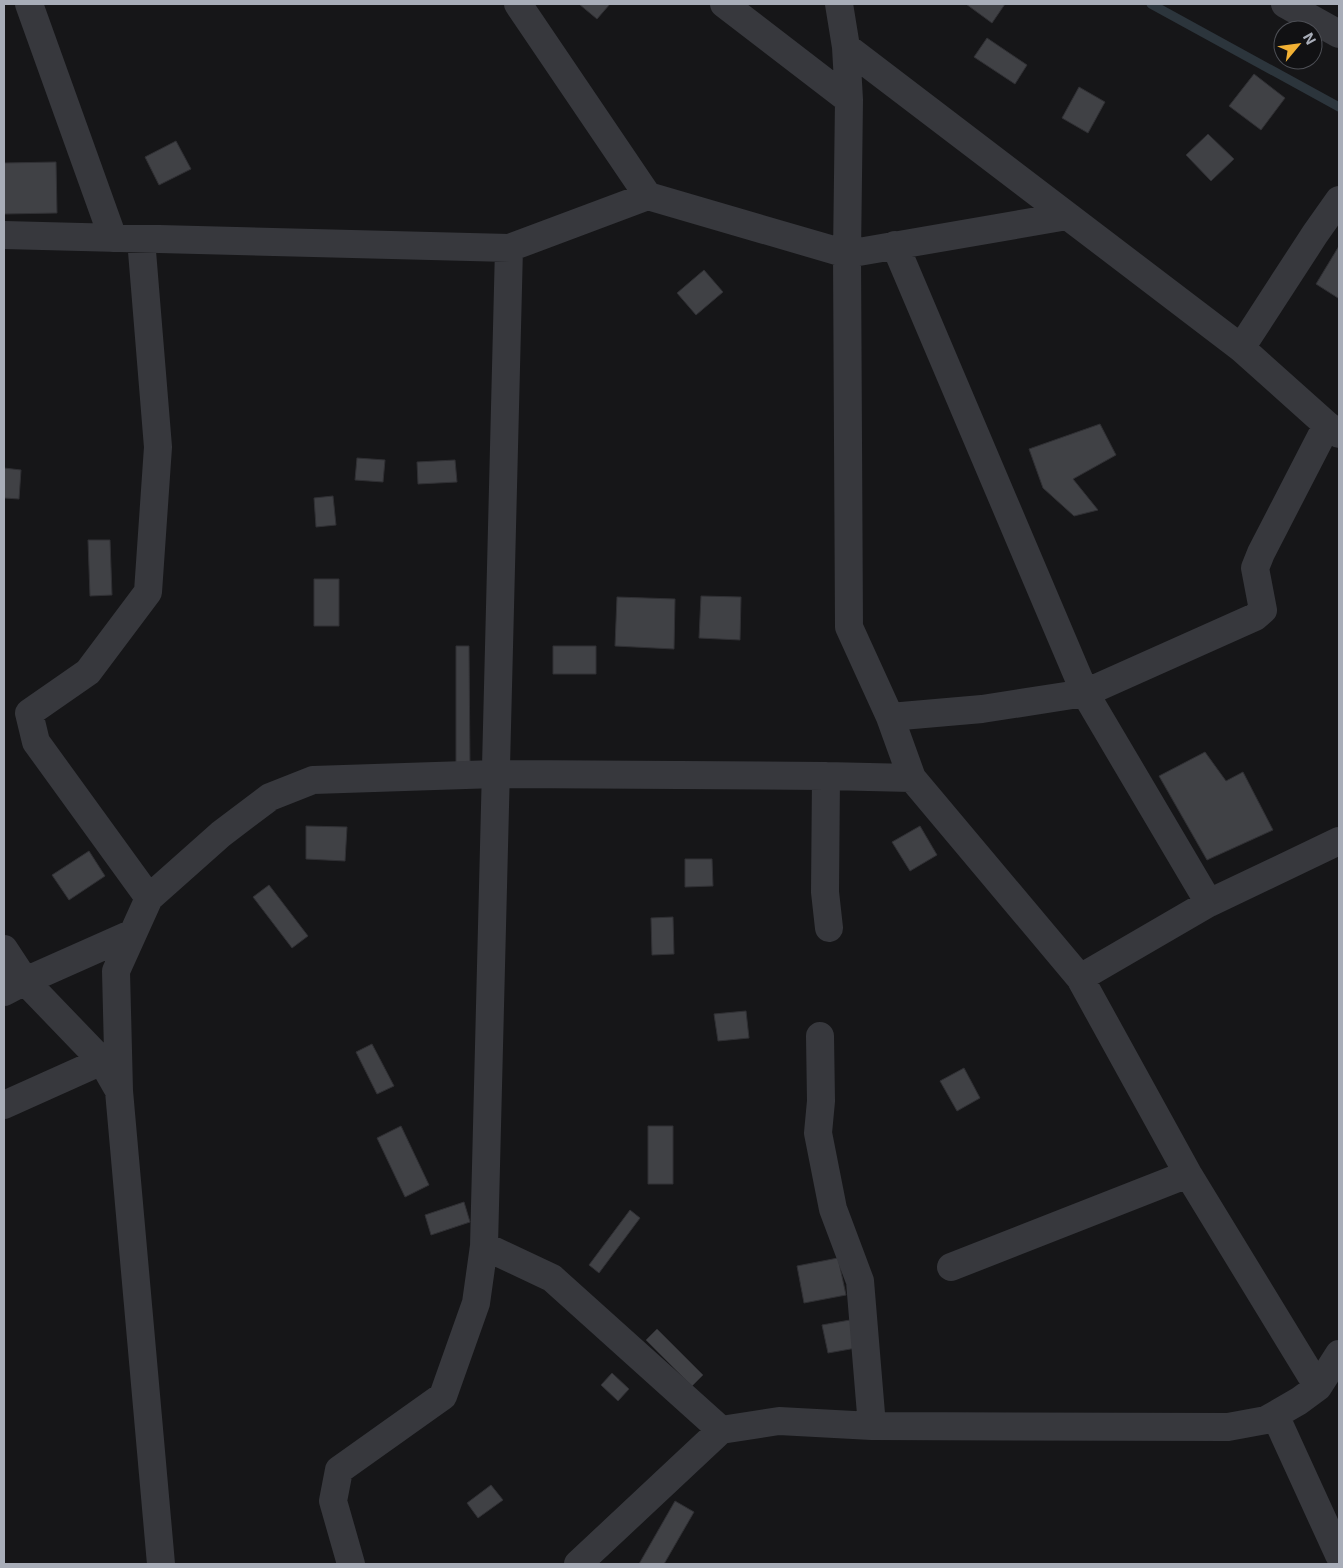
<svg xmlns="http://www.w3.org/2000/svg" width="1343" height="1568" font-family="Inter,sans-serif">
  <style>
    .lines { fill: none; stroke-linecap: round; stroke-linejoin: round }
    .stream { stroke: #2c353c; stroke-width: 9 }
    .building { fill: #404145; stroke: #303034 }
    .minor { stroke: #37383d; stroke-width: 28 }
  </style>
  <rect width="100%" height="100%" fill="#161618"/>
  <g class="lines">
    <!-- stream -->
    <path class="stream" d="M 1151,4 L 1339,107"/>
  </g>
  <!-- building -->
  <path class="building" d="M 579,4 L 610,4 L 597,19 Z
    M 966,4 L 1005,4 L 992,23 Z
    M 987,38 L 1027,65 L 1015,84 L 974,57 Z
    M 1254,74 L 1285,98 L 1261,130 L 1229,106 Z
    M 1079,87 L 1105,102 L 1088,133 L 1062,118 Z
    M 1208,134 L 1234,159 L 1211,181 L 1186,155 Z
    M 176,141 L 191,169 L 159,185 L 145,157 Z
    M 56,162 L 57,213 L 4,214 L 4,163 Z
    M 1339,246 L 1339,297 L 1338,298 L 1316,284 Z
    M 704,270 L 723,292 L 696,315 L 677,293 Z
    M 1100,424 L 1116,455 L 1073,479 L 1098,510 L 1074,516 L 1043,488 L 1029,449 Z
    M 357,458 L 385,460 L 383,482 L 355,480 Z
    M 455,460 L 457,482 L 418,484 L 417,462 Z
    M 4,468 L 21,470 L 19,499 L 4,498 Z
    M 333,496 L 336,525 L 316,527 L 314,498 Z
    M 88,540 L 110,540 L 112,595 L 90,596 Z
    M 314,579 L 339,579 L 339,626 L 314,626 Z
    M 701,596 L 741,597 L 740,640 L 699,638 Z
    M 617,597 L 675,599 L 674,649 L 615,646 Z
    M 456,646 L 469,646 L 470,766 L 456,766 Z
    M 553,646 L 596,646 L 596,674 L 553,674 Z
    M 1205,752 L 1226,781 L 1243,772 L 1273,830 L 1207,860 L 1159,776 Z
    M 306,826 L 347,827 L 345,861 L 306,859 Z
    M 920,826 L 937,855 L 910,871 L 892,842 Z
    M 89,851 L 105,876 L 69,900 L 52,875 Z
    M 685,859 L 712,859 L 713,886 L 685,887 Z
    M 269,885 L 308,936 L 292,948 L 253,897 Z
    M 673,917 L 674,954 L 652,955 L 651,918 Z
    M 746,1011 L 749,1038 L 718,1041 L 714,1014 Z
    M 372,1044 L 394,1086 L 377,1094 L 356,1052 Z
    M 964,1068 L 980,1098 L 957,1111 L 940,1081 Z
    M 401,1126 L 429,1185 L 405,1197 L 377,1138 Z
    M 648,1126 L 673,1126 L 673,1184 L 648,1184 Z
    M 464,1202 L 470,1222 L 431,1235 L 425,1215 Z
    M 630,1210 L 640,1218 L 599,1273 L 589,1265 Z
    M 838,1258 L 846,1295 L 804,1303 L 797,1266 Z
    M 850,1320 L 856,1348 L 828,1353 L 822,1325 Z
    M 657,1329 L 703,1375 L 692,1386 L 646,1340 Z
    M 612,1373 L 629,1389 L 618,1401 L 601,1385 Z
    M 491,1485 L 503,1500 L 478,1518 L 467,1503 Z
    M 675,1501 L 694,1512 L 664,1564 L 639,1564 Z"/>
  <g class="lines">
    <!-- minor -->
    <path class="minor" d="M 29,4 L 113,238
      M 518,4 L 648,196
      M 724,4 L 849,100
      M 839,4 L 846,47 L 849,100 L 847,254 L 849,627 L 890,717 L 912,778 L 1080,978 L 1188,1174 L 1318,1387
      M 1285,4 L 1339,34
      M 846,47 L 1241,348 L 1327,425 L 1339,434
      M 4,235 L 509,248 L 648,196 L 847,254 L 1067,216
      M 141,239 L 158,447 L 148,592 L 88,672 L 29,713 L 36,742 L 149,898 L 116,971 L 119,1091 L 161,1564
      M 895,245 L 1085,693 L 1209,903
      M 1241,348 L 1315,234 L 1339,200
      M 890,717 L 982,709 L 1085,693 L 1255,617 L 1263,610 L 1255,568 L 1261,553 L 1327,425
      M 826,776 L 825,892 L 829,928
      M 149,898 L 221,834 L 270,797 L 313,780 L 496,774 L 826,776 L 912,778
      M 4,949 L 25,981 L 102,1061 L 118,1089
      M 1080,978 L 1209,903 L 1339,841
      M 4,992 L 25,981 L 133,933
      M 820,1036 L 821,1101 L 818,1133 L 833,1209 L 860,1281 L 872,1426
      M 4,1105 L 102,1061
      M 484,1246 L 552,1278 L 721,1430
      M 951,1267 L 1188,1174
      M 1275,1415 L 1339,1555
      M 351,1564 L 333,1501 L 339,1470 L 443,1396 L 476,1303 L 484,1246 L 509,248
      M 578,1564 L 721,1430 L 779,1421 L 872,1426 L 1228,1427 L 1266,1420 L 1299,1401 L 1318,1387 L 1339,1354"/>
  </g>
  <!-- border -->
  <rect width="1343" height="1568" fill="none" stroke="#a8adb8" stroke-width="10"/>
  <!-- north arrow -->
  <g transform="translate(1298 45) rotate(61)"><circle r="24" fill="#111113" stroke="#4d4f55"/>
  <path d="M0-4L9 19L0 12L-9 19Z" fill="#f2b134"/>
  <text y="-8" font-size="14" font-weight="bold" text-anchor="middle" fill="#a8adb8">N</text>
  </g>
</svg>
